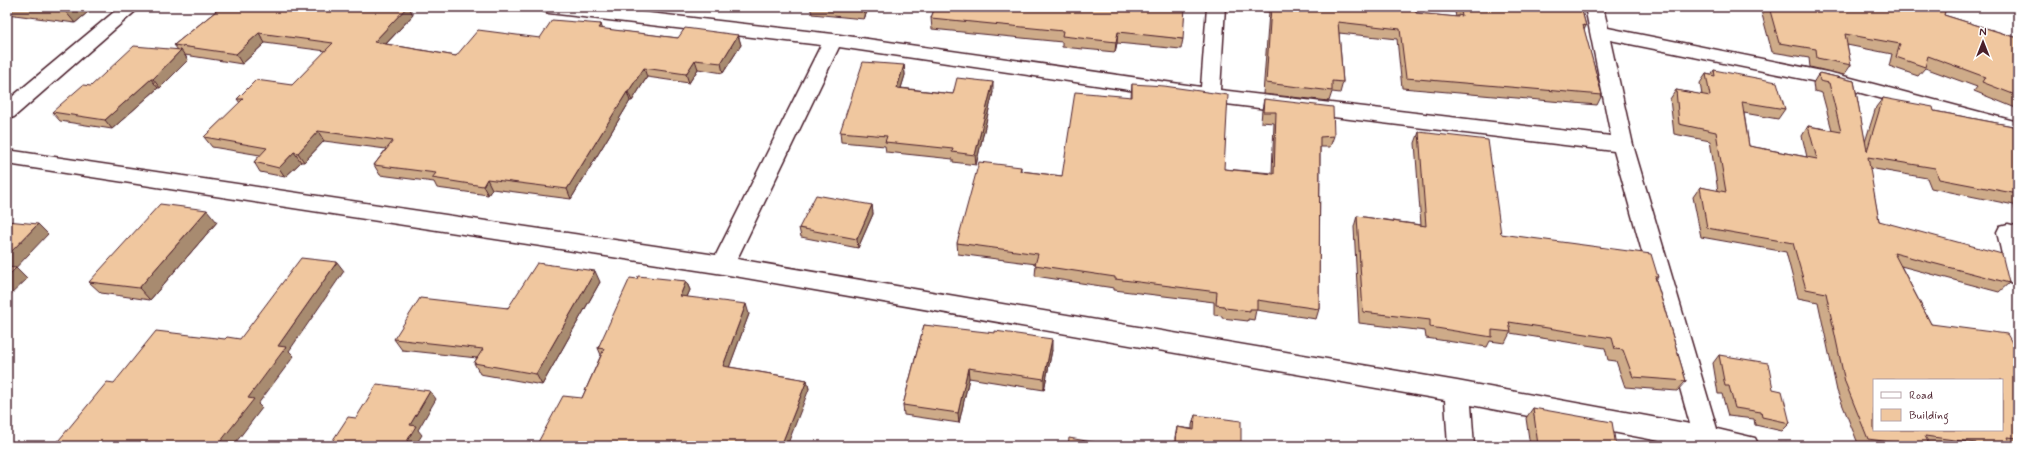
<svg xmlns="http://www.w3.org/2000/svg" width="2025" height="453" font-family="Mynerve,sans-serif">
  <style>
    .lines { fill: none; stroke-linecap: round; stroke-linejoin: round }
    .street-casing { stroke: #4a1f2b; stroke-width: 3 }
    .street { fill: #fff; fill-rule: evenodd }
    .wall { fill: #ceab89; stroke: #4a1f2b }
    .shaded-wall { fill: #a88b6f; stroke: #4a1f2b }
    .building { fill: #f0c79f; stroke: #4a1f2b; fill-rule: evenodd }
  </style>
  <rect width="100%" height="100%" fill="#fff"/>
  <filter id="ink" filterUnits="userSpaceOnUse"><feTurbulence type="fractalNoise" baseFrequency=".025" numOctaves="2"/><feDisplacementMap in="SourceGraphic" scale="8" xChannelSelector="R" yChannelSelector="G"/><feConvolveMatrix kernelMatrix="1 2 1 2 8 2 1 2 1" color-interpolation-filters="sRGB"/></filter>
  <g filter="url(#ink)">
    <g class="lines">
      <!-- street casing -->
      <g class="street-casing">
        <path id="street" d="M 120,7 L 140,7 L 14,117 L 7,119 L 7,101 Z
          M 540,7 L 597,7 L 833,34 L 1201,87 L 1207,7 L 1225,7 L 1220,90 L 1611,136 L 1585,7 L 1603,7 L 1608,28 L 1832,73 L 2018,122 L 2018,136 L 1832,85 L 1610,40 L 1633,145 L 1717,429 L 1755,438 L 1759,446 L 1686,446 L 1471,405 L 1474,446 L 1448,446 L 1445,400 L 723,274 L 7,164 L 7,150 L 716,255 L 821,45 L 549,13 L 543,11 ZM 839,47 L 1210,102 L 1614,151 L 1690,424 L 1457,381 L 737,259 Z
          M 2008,224 L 2016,226 L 2018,230 L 2018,286 L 2010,283 L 2007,277 L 1997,232 L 2000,226 Z"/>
      </g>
      <!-- street -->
      <use href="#street" class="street"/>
    </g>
    <!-- wall -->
    <path class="wall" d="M 7,7 L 94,7 L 75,23 L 7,14 Z
      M 221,7 L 409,7 L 413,15 L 386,44 L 456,56 L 540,38 L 601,24 L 602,29 L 678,38 L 738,35 L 741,45 L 723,73 L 698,69 L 689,83 L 647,77 L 632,101 L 630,101 L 571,199 L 492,189 L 488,195 L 437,188 L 434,182 L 380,175 L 374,165 L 386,149 L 324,141 L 304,162 L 301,162 L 285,177 L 260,172 L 254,162 L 260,155 L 212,147 L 204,137 L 240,103 L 237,99 L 292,85 L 326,51 L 265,43 L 242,64 L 185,55 L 188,60 L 160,88 L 158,88 L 112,129 L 60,121 L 52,112 L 178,50 L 174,45 Z
      M 810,7 L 869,7 L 864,19 L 812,14 Z
      M 935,7 L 1183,39 L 1181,49 L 1117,43 L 1115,52 L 1062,47 L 1062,42 L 932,29 L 931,18 Z
      M 1239,7 L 1415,7 L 1416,13 L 1456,17 L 1454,7 L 1581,7 L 1586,26 L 1584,30 L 1602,95 L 1597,105 L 1402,88 L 1397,39 L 1339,33 L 1343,82 L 1340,93 L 1332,92 L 1329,101 L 1263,94 L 1269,12 L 1239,10 Z
      M 1760,7 L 1946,7 L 1944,15 L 2018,38 L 2018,109 L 1974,91 L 1977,87 L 1925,68 L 1918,76 L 1889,66 L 1892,54 L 1847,45 L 1851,65 L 1844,75 L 1810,67 L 1809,58 L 1772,52 Z
      M 904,65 L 905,75 L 901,88 L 953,94 L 993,92 L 976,165 L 953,162 L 953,159 L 886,152 L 885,146 L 841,142 L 840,132 Z
      M 1714,70 L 1785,109 L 1778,119 L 1744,113 L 1749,146 L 1807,157 L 1802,136 L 1808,126 L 1832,130 L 1822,93 L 1814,91 L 1813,83 L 1819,73 L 1854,81 L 1865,142 L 1876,107 L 1883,98 L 1934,111 L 2018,127 L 2018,211 L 2015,210 L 2014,205 L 1931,188 L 1927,178 L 1869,168 L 1879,221 L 2009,283 L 1999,292 L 1901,266 L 1931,324 L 2018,353 L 2018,446 L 1859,446 L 1837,391 L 1818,302 L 1798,298 L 1786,252 L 1701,237 L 1693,197 L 1700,187 L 1718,191 L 1710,141 L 1674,134 L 1670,99 L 1676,90 L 1702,95 L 1700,83 L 1706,74 L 1711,75 Z
      M 1132,84 L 1224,169 L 1272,173 L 1274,123 L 1261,122 L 1262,110 L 1264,99 L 1334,136 L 1330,147 L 1320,147 L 1319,309 L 1316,319 L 1256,310 L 1254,320 L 1248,319 L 1248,321 L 1222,318 L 1222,316 L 1214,315 L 1214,302 L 1114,290 L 1114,288 L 1035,276 L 1036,264 L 958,254 L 957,243 L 1021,167 L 1021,171 L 1062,176 L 1131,97 Z
      M 1419,132 L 1501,234 L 1658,277 L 1656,280 L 1686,381 L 1677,391 L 1625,387 L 1616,361 L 1608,360 L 1605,348 L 1510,333 L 1505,343 L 1490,341 L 1487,347 L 1426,338 L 1425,331 L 1359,323 L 1354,227 L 1357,216 L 1421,225 L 1415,143 Z
      M 872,205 L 873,214 L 858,248 L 801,237 L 799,228 Z
      M 217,222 L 150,300 L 101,293 L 89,282 Z
      M 637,279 L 686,281 L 690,290 L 687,297 L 749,314 L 729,367 L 807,380 L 809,389 L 582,398 L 601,355 L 598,348 Z
      M 600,282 L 542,385 L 480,374 L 474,363 L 477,358 L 402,350 L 394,339 Z
      M 924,325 L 1052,350 L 1044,390 L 969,378 L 959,423 L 904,415 L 903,405 Z
      M 1719,355 L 1773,389 L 1790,423 L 1782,431 L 1755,425 L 1754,419 L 1728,416 L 1722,394 L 1718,394 L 1713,363 Z
      M 1533,408 L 1616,446 L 1530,446 L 1526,418 Z
      M 1195,415 L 1241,446 L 1174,446 L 1175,437 L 1177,427 L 1192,429 L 1192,425 Z"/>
    <!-- shaded-wall -->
    <path class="shaded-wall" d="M 70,7 L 94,7 L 75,23 L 65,11 Z
      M 407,7 L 409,7 L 413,15 L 379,51 L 374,42 Z
      M 864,7 L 869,7 L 864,19 L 863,10 Z
      M 601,24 L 604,34 L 598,28 Z
      M 1118,32 L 1117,43 L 1115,52 L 1116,42 Z
      M 259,33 L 265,43 L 242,64 L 236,54 Z
      M 738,35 L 741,45 L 723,73 L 721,63 Z
      M 181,50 L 188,60 L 160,88 L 153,79 Z
      M 695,60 L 698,69 L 689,83 L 686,74 Z
      M 904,65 L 905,75 L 898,98 L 897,88 Z
      M 644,68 L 647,77 L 632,101 L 628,92 Z
      M 151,79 L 158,88 L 112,129 L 105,120 Z
      M 993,82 L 993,92 L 976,165 L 975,155 Z
      M 627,92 L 630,101 L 571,199 L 567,189 Z
      M 318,131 L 324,141 L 304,162 L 298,153 Z
      M 294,152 L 301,162 L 285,177 L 279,168 Z
      M 487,179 L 492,189 L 488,195 L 483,186 Z
      M 872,205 L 873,214 L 858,248 L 857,239 Z
      M 207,210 L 217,222 L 150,300 L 139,288 Z
      M 38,224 L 48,234 L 9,275 L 16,268 L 27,279 L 7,298 L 7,256 Z
      M 337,262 L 344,271 L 289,351 L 294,356 L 258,404 L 262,408 L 233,446 L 217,446 L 248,398 L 278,346 Z
      M 595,271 L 600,282 L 542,385 L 536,374 Z
      M 686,281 L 690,290 L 683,306 L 680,296 Z
      M 746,304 L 749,314 L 726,376 L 723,366 Z
      M 1052,339 L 1052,350 L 1044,390 L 1044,379 Z
      M 968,368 L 969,378 L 959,423 L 958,413 Z
      M 807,380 L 809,389 L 787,446 L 781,446 Z
      M 430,391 L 436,399 L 418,430 L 422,435 L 415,446 L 404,446 L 410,425 Z"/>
    <!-- building -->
    <path class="building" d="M 36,7 L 70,7 L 65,11 Z
      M 221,7 L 407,7 L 374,42 L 456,56 L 478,30 L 540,38 L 552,20 L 601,24 L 598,28 L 678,38 L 685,28 L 738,35 L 721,63 L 695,60 L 686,74 L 644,68 L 628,92 L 627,92 L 567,189 L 487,179 L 483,186 L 432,178 L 436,173 L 374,165 L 393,141 L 318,131 L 298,153 L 294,152 L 279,168 L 254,162 L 267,148 L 204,137 L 243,99 L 237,99 L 256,80 L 292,85 L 333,43 L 259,33 L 236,54 L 174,45 Z
      M 830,7 L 864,7 L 863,10 Z
      M 935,7 L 1185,7 L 1183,39 L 1118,32 L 1116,42 L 1062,36 L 1063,31 L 931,18 Z
      M 1271,7 L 1415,7 L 1416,13 L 1458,17 L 1458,15 L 1462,16 L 1460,7 L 1581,7 L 1586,26 L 1583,25 L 1602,95 L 1406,78 L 1400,29 L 1338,22 L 1343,82 L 1332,81 L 1332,91 L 1266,83 Z
      M 1769,7 L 1946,7 L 1944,15 L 2018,38 L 2018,96 L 1982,82 L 1985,77 L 1928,56 L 1925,67 L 1896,57 L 1900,44 L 1845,34 L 1851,65 L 1817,58 L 1816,49 L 1779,43 Z
      M 134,46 L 181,50 L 153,79 L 151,79 L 105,120 L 52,112 L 83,85 L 91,86 Z
      M 863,62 L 904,65 L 897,88 L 953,94 L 957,78 L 993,82 L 975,155 L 952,152 L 953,149 L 885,142 L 887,136 L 840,132 Z
      M 1714,70 L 1777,82 L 1785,109 L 1742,102 L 1749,146 L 1817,159 L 1808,126 L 1841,132 L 1829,83 L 1820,81 L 1819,73 L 1854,81 L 1867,151 L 1883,98 L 1933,107 L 1934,111 L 2018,127 L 2018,194 L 1939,179 L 1935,168 L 1868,157 L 1879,221 L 2002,254 L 2009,283 L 1894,253 L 1931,324 L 2007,334 L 2018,353 L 2018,438 L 2007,437 L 2011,446 L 1977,446 L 1976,443 L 1925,436 L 1930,446 L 1920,446 L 1868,439 L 1845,382 L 1826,293 L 1806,289 L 1793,243 L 1707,228 L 1700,187 L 1726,192 L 1716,132 L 1679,124 L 1676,90 L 1710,96 L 1706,74 L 1715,76 ZM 1874,380 L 2002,380 L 2002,430 L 1874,430 Z
      M 1132,84 L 1164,86 L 1228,95 L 1224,169 L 1274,174 L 1276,112 L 1263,112 L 1264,99 L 1333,107 L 1334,136 L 1320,137 L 1319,309 L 1257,300 L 1257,309 L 1250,309 L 1250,311 L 1225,308 L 1224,306 L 1216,305 L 1217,292 L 1115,279 L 1115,277 L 1035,265 L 1038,254 L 957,243 L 979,162 L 1021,167 L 1020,171 L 1062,176 L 1075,92 L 1132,97 Z
      M 1419,132 L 1488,140 L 1501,234 L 1651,254 L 1658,277 L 1655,277 L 1686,381 L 1633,377 L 1623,350 L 1615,349 L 1612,338 L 1509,322 L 1511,332 L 1492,330 L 1492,337 L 1430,327 L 1430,320 L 1363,312 L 1357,216 L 1426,226 Z
      M 816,195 L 872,205 L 857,239 L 799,228 Z
      M 160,204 L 207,210 L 139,288 L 89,282 Z
      M 7,221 L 38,224 L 7,256 Z
      M 301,258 L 337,262 L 278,346 L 286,347 L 248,398 L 254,399 L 217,446 L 54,446 L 107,382 L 114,383 L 156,331 L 225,339 L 227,337 L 240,339 Z
      M 537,263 L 595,271 L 536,374 L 474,363 L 483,349 L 394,339 L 420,298 L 508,308 Z
      M 7,267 L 16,268 L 7,277 Z
      M 638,276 L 686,281 L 680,296 L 746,304 L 723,366 L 807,380 L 781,446 L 536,446 L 563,396 L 582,398 L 604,349 L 598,348 L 630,278 L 637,279 Z
      M 924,325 L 995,333 L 995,331 L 1052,339 L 1044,379 L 968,368 L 958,413 L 903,405 Z
      M 1719,355 L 1768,363 L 1773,389 L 1782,391 L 1790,423 L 1762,417 L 1761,412 L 1735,408 L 1729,386 L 1725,386 Z
      M 377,384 L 430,391 L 410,425 L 416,426 L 404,446 L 329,446 L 348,417 L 356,418 Z
      M 1533,408 L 1612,422 L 1616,446 L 1535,446 L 1535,444 L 1538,445 Z
      M 1195,415 L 1241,421 L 1241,446 L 1176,446 L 1177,427 L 1194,430 Z
      M 1069,438 L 1115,446 L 1068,446 Z"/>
  </g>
  <!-- margin -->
  <rect width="2025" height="453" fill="none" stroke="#fff" stroke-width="24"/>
  <rect x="12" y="12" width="2001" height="429" fill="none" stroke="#4a1f2b" stroke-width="1.5" filter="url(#ink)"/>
  <!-- legend -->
  <rect x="1873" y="379" width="130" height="52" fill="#ffffff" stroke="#b7a5aa"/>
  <rect x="1881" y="392" width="20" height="6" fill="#ffffff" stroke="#b7a5aa"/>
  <text x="1909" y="399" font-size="12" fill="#4a1f2b">Road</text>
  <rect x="1881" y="409" width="20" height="12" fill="#f0c79f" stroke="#b7a5aa"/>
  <text x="1909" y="419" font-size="12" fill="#4a1f2b">Building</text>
  <!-- north arrow -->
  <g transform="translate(1983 42)" stroke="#ffffff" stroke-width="3" paint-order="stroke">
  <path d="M0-3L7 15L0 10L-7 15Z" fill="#4a1f2b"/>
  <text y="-6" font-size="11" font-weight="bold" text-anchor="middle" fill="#4a1f2b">N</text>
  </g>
</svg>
